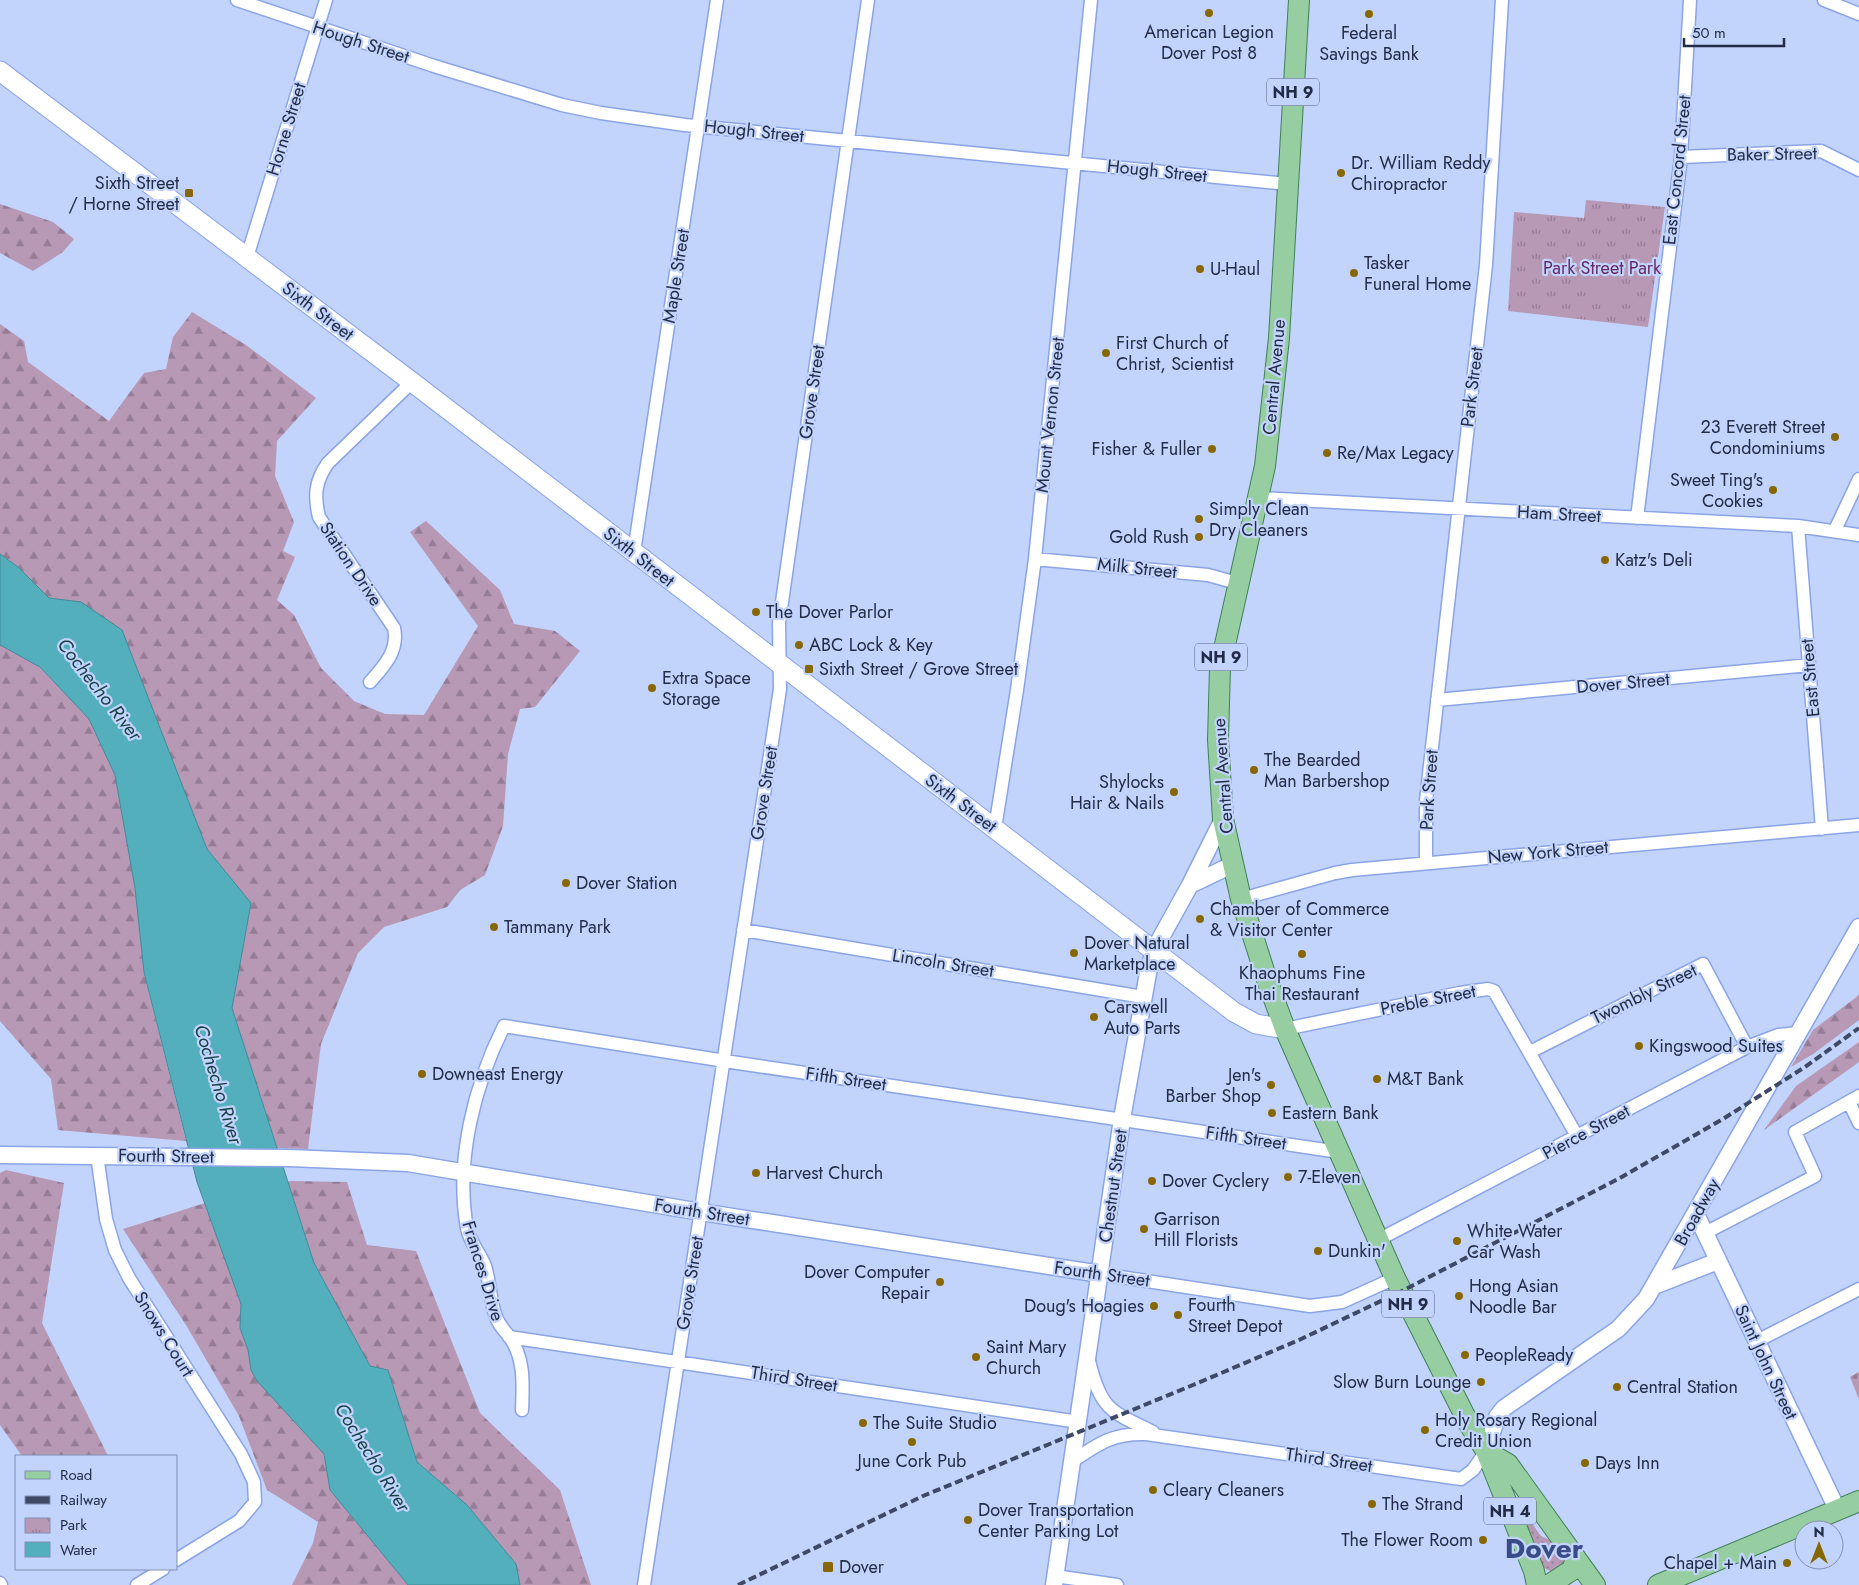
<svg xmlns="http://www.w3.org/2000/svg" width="1859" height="1585" font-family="Jost,sans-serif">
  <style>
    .grass { fill: url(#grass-dots) }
    .forest { fill: url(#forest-firs) }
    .cemetery { fill: url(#cemetery-stones) }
    .park { fill: url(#park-tufts) }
    .pitch { fill: #b798b5 }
    .water { fill: #53afbc; stroke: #489 }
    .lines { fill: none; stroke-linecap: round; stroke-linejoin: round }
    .minor-casing { stroke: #8aa4e5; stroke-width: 15 }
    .tertiary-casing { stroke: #8aa4e5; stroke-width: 19 }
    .secondary-casing { stroke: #8aa4e5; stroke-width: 21 }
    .primary-casing { stroke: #418058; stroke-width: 22 }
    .minor { stroke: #fff; stroke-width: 12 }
    .tertiary { stroke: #fff; stroke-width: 16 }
    .secondary { stroke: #fff; stroke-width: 19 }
    .primary { stroke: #97cea1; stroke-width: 20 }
    .rail { stroke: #3e4966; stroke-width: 4; stroke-dasharray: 8 4; stroke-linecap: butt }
    .poi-dot { fill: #876703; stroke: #c2d3fc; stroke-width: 2 }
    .labels { text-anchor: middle; stroke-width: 4.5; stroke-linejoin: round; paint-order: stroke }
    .shield { fill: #c2d3fc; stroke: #525e7d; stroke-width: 1 }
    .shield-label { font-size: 16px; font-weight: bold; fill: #222c46 }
    .poi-label { font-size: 18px; fill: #222c46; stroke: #c2d3fc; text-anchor: start }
    .street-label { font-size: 18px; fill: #222c46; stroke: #c2d3fc }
    .park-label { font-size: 18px; fill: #662966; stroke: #c2d3fc }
    .water-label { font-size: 19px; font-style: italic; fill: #184248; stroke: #c2d3fc }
    .town-label { font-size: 28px; font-weight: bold; fill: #384c87; stroke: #c2d3fc }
  </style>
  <defs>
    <pattern id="grass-dots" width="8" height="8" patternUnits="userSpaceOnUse" patternTransform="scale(1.25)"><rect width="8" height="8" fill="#b798b5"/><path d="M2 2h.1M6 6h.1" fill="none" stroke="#947c95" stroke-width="1.8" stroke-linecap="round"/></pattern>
    <pattern id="forest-firs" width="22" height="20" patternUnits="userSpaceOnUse" patternTransform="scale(1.25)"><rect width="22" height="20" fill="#b798b5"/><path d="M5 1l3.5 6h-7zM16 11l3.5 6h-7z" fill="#947c95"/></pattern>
    <pattern id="cemetery-stones" width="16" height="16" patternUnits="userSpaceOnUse" patternTransform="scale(1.25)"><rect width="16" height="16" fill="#b798b5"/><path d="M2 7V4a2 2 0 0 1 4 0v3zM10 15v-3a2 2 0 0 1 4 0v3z" fill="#947c95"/></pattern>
    <pattern id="park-tufts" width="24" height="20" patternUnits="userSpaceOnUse" patternTransform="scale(1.25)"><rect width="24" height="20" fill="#b798b5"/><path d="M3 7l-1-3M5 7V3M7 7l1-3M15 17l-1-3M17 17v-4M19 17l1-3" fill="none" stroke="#947c95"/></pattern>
  </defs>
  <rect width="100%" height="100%" fill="#c2d3fc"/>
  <!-- grass -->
  <path class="grass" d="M 1516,1501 L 1541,1536 L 1552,1541 L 1566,1558 L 1562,1566 L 1550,1571 L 1541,1566 Z"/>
  <!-- forest -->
  <path class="forest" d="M 0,204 L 53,222 L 74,239 L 63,252 L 33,271 L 0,253 Z
    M 192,312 L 246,345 L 316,398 L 277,441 L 275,476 L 294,522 L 283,551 L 295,557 L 277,600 L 294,615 L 321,668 L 354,701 L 385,714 L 424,715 L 478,626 L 410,532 L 426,521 L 500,590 L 514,624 L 555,631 L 580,651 L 535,707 L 520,709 L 508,754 L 503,826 L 485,875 L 460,890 L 447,907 L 384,927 L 358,953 L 321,1044 L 308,1149 L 277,1148 L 232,1008 L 251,903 L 207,849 L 122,631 L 81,602 L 49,598 L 18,567 L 0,554 L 0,324 L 24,341 L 28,362 L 109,421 L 144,373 L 166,369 L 173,337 Z
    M 0,645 L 40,667 L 89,719 L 115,775 L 135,888 L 144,973 L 186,1141 L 58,1130 L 51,1079 L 0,1021 Z
    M 1859,995 L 1859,1020 L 1813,1054 L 1791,1067 L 1813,1030 Z
    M 1859,1042 L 1859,1062 L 1764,1130 L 1796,1086 Z
    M 6,1170 L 64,1183 L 42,1323 L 108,1456 L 22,1456 L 0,1425 L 0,1173 Z
    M 288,1181 L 347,1182 L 367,1245 L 416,1251 L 480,1413 L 560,1490 L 591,1585 L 520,1585 L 516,1564 L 467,1505 L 417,1462 L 388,1370 L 370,1366 L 314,1263 Z
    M 205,1203 L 241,1304 L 240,1328 L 248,1350 L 251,1370 L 257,1381 L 324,1454 L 330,1490 L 408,1585 L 292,1585 L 313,1543 L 318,1522 L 267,1490 L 239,1416 L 186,1325 L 123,1229 Z"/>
  <!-- cemetery -->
  <path class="cemetery" d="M 1859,1372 L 1859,1399 L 1850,1377 Z"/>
  <!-- park -->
  <path class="park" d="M 1586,200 L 1665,207 L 1648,327 L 1508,311 L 1514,212 L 1584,218 Z"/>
  <!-- pitch -->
  <path class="pitch" d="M 1589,278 L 1621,281 L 1618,306 L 1589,303 Z"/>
  <!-- water -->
  <path class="water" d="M 0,554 L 18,567 L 49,598 L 81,602 L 122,630 L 207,849 L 251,903 L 232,1008 L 314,1263 L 370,1366 L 388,1370 L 417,1462 L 467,1505 L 516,1564 L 520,1585 L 408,1585 L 330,1490 L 324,1454 L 257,1381 L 251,1370 L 248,1350 L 240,1328 L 241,1304 L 197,1182 L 144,972 L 135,888 L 115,775 L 89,719 L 40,667 L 0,645 Z"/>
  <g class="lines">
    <!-- minor casing -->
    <g class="minor-casing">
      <path id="minor" d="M 237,0 L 434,66 L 562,105 L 601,113 L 685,125 L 1287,184
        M 1824,0 L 1859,14
        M 1681,157 L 1821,151 L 1859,170
        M 247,257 L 326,0
        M 1258,498 L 1798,526 L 1859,535
        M 1637,518 L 1681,157 L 1690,0
        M 1798,526 L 1822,829
        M 1835,530 L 1859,479
        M 634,552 L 717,0
        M 1035,559 L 1208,575 L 1237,583
        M 370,682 C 384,666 399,651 394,628 L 319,517 C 314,496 315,481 328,463 L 412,382
        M 1437,700 L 1809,665
        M 995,828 L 1017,690 L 1035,559 L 1091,0
        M 1426,863 L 1426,801 L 1486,265 L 1502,0
        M 1241,899 L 1335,873 L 1352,870 L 1859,825
        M 743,930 L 1143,997
        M 1285,1029 L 1460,993 L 1488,989 L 1494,991 L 1577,1136
        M 1530,1052 L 1703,964 L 1747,1047
        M 1849,1102 L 1859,1123
        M 97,1155 L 106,1219 L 115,1250 L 129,1278 L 241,1454 L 254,1482 L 255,1502 L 239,1521 L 176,1560
        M 1705,1233 L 1815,1176 L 1795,1132 L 1859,1096
        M 1378,1240 L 1747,1047 L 1778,1035 L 1798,1033
        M 1101,1274 L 1310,1306 L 1342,1302 L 1395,1278
        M 509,1337 L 1079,1422
        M 1757,1341 L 1859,1289
        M 1089,1361 C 1101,1410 1110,1411 1153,1432
        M 522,1410 C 523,1384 525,1358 509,1336 C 503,1329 498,1324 495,1314 C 490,1299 490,1282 485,1266 C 480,1253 470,1243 467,1228 C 455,1161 474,1086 504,1026 L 738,1063 L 1339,1152
        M 1073,1461 C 1099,1443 1114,1433 1146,1434 L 1461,1479 L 1473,1470 L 1486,1451
        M 1055,1576 L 1117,1585
        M 0,1583 L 1,1585
        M 137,1585 L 163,1569
        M 644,1585 L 780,689 L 779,623 L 868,0"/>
    </g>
    <!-- tertiary casing -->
    <g class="tertiary-casing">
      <path id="tertiary" d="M 1190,885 L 1232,865
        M 0,1155 L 290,1158 L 408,1163 L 701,1212 L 1101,1274
        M 1696,1214 L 1837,1509
        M 1654,1286 L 1718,1261
        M 1486,1451 L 1497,1417 L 1504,1408 L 1618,1329 L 1646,1299 L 1859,927
        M 1054,1585 L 1122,1119 L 1148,973 L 1154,950 L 1190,885 L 1223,819"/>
    </g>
    <!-- secondary casing -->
    <g class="secondary-casing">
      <path id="secondary" d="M 0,71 L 412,382 L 1234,1012 L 1256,1024 L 1285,1029"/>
    </g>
    <!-- primary casing -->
    <g class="primary-casing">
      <path id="primary" d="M 1299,0 L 1279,338 L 1265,466 L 1220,667 L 1218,740 L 1223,819 L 1241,899 L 1267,980 L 1285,1029 L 1395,1278 L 1469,1424 L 1486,1451 L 1534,1571 L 1537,1585
        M 1486,1451 L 1508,1464 L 1595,1585
        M 1549,1585 L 1572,1570 L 1576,1559
        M 1658,1585 L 1859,1501"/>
    </g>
    <!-- minor -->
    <use href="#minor" class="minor"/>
    <!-- tertiary -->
    <use href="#tertiary" class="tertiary"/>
    <!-- secondary -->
    <use href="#secondary" class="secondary"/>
    <!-- primary -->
    <use href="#primary" class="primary"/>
    <!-- rail -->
    <path class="rail" d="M 738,1585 L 923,1496 L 1193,1385 L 1299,1340 L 1402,1291 L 1620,1178 L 1723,1119 L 1805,1067 L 1859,1028"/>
  </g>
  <!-- markers -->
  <g class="poi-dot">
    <circle cx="1209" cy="13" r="5"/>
    <circle cx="1369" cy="14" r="5"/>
    <circle cx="1341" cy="173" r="5"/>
    <rect x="184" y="188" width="10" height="10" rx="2.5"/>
    <circle cx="1200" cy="269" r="5"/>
    <circle cx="1354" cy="273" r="5"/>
    <circle cx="1106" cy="353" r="5"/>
    <circle cx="1835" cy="437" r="5"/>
    <circle cx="1212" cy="449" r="5"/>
    <circle cx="1327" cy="453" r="5"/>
    <circle cx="1773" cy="490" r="5"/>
    <circle cx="1199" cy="519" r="5"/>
    <circle cx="1199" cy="537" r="5"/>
    <circle cx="1605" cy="560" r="5"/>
    <circle cx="756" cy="612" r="5"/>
    <circle cx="799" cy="645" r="5"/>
    <rect x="804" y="664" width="10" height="10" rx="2.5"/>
    <circle cx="652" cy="688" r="5"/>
    <circle cx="1254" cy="770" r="5"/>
    <circle cx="1174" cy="792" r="5"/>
    <circle cx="566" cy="883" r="5"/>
    <circle cx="1200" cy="919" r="5"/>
    <circle cx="494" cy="927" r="5"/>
    <circle cx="1074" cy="953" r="5"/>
    <circle cx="1302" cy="954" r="5"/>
    <circle cx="1094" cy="1017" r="5"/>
    <circle cx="1639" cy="1046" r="5"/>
    <circle cx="422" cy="1074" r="5"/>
    <circle cx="1377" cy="1079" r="5"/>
    <circle cx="1271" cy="1085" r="5"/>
    <circle cx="1272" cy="1113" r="5"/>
    <circle cx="756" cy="1173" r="5"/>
    <circle cx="1288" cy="1177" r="5"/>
    <circle cx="1152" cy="1181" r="5"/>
    <circle cx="1144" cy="1229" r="5"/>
    <circle cx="1457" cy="1241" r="5"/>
    <circle cx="1318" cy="1251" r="5"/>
    <circle cx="940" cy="1282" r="5"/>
    <circle cx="1459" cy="1296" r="5"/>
    <circle cx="1154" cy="1306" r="5"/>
    <circle cx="1178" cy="1315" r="5"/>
    <circle cx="1465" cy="1355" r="5"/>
    <circle cx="976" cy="1357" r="5"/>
    <circle cx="1481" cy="1382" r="5"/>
    <circle cx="1617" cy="1387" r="5"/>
    <circle cx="863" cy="1423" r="5"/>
    <circle cx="1425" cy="1430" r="5"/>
    <circle cx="912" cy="1442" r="5"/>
    <circle cx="1585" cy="1463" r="5"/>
    <circle cx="1153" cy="1490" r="5"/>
    <circle cx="1372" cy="1504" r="5"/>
    <circle cx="968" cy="1520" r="5"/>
    <circle cx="1483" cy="1540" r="5"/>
    <circle cx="1787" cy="1563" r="5"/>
    <rect x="822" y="1561" width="12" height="12" rx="2.5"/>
  </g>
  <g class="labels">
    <!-- shield labels -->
    <g class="shield">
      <rect x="1267" y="78.5" width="52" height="27" rx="4"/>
      <rect x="1195" y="643.5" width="52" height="27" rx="4"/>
      <rect x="1382" y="1290.5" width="52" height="27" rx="4"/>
      <rect x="1484" y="1497.5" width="52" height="27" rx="4"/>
    </g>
    <g class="shield-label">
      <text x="1293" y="98">NH 9</text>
      <text x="1221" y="663">NH 9</text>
      <text x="1408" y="1310">NH 9</text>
      <text x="1510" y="1517">NH 4</text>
    </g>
    <!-- poi labels -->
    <g class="poi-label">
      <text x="1209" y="38" text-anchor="middle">American Legion<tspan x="1209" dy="21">Dover Post 8</tspan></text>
      <text x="1369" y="39" text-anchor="middle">Federal<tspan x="1369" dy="21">Savings Bank</tspan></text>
      <text x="1351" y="169">Dr. William Reddy<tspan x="1351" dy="21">Chiropractor</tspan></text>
      <text x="179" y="189" text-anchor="end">Sixth Street<tspan x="179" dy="21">/ Horne Street</tspan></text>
      <text x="1364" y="269">Tasker<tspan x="1364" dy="21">Funeral Home</tspan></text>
      <text x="1210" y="275">U-Haul</text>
      <text x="1116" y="349">First Church of<tspan x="1116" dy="21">Christ, Scientist</tspan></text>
      <text x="1825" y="433" text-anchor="end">23 Everett Street<tspan x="1825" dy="21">Condominiums</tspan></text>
      <text x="1202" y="455" text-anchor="end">Fisher &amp; Fuller</text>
      <text x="1337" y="459">Re/Max Legacy</text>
      <text x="1763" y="486" text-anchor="end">Sweet Ting's<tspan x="1763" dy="21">Cookies</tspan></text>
      <text x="1209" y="515">Simply Clean<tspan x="1209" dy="21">Dry Cleaners</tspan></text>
      <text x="1189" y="543" text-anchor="end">Gold Rush</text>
      <text x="1615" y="566">Katz's Deli</text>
      <text x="766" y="618">The Dover Parlor</text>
      <text x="809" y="651">ABC Lock &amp; Key</text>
      <text x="819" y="675">Sixth Street / Grove Street</text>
      <text x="662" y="684">Extra Space<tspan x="662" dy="21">Storage</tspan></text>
      <text x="1264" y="766">The Bearded<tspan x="1264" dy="21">Man Barbershop</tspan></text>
      <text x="1164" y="788" text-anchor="end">Shylocks<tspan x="1164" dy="21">Hair &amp; Nails</tspan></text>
      <text x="576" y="889">Dover Station</text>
      <text x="1210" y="915">Chamber of Commerce<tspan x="1210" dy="21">&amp; Visitor Center</tspan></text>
      <text x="504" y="933">Tammany Park</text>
      <text x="1084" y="949">Dover Natural<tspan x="1084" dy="21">Marketplace</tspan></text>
      <text x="1302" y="979" text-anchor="middle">Khaophums Fine<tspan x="1302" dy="21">Thai Restaurant</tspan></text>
      <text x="1104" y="1013">Carswell<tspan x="1104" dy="21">Auto Parts</tspan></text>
      <text x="1649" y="1052">Kingswood Suites</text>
      <text x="432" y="1080">Downeast Energy</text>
      <text x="1261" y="1081" text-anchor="end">Jen's<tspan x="1261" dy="21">Barber Shop</tspan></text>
      <text x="1387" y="1085">M&amp;T Bank</text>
      <text x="1282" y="1119">Eastern Bank</text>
      <text x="766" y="1179">Harvest Church</text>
      <text x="1298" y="1183">7-Eleven</text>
      <text x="1162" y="1187">Dover Cyclery</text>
      <text x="1154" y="1225">Garrison<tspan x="1154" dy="21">Hill Florists</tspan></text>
      <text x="1467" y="1237">White Water<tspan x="1467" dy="21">Car Wash</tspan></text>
      <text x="1328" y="1257">Dunkin'</text>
      <text x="930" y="1278" text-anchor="end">Dover Computer<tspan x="930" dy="21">Repair</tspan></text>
      <text x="1469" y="1292">Hong Asian<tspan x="1469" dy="21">Noodle Bar</tspan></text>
      <text x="1188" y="1311">Fourth<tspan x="1188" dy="21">Street Depot</tspan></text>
      <text x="1144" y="1312" text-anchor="end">Doug's Hoagies</text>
      <text x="986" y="1353">Saint Mary<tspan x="986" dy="21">Church</tspan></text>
      <text x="1475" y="1361">PeopleReady</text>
      <text x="1471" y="1388" text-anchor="end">Slow Burn Lounge</text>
      <text x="1627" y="1393">Central Station</text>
      <text x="1435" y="1426">Holy Rosary Regional<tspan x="1435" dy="21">Credit Union</tspan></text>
      <text x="873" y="1429">The Suite Studio</text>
      <text x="912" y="1467" text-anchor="middle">June Cork Pub</text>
      <text x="1595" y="1469">Days Inn</text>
      <text x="1163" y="1496">Cleary Cleaners</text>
      <text x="1382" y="1510">The Strand</text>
      <text x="978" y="1516">Dover Transportation<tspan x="978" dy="21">Center Parking Lot</tspan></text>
      <text x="1473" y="1546" text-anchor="end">The Flower Room</text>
      <text x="1777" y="1569" text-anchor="end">Chapel + Main</text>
      <text x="839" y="1573">Dover</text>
    </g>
    <!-- street labels -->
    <g class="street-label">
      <text transform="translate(361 42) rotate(18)" y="6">Hough Street</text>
      <text transform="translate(286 129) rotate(-73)" y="6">Horne Street</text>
      <text transform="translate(754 131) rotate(6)" y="6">Hough Street</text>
      <text transform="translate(1772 154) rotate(-1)" y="6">Baker Street</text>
      <text transform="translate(1677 170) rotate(-84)" y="6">East Concord Street</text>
      <text transform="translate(1157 171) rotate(6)" y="6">Hough Street</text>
      <text transform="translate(676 276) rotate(-81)" y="6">Maple Street</text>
      <text transform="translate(318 311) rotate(37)" y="6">Sixth Street</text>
      <text transform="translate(1274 377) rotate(-85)" y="6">Central Avenue</text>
      <text transform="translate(1472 387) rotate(-83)" y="6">Park Street</text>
      <text transform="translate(812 392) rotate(-82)" y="6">Grove Street</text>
      <text transform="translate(1050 415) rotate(-84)" y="6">Mount Vernon Street</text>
      <text transform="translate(1559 514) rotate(3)" y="6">Ham Street</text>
      <text transform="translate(639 557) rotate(38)" y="6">Sixth Street</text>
      <text transform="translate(351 564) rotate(56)" y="6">Station Drive</text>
      <text transform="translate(1137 568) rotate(6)" y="6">Milk Street</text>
      <text transform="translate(1810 678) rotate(-95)" y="6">East Street</text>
      <text transform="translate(1623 683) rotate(-5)" y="6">Dover Street</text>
      <text transform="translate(1223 776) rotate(-94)" y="6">Central Avenue</text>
      <text transform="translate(1429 790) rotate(-86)" y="6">Park Street</text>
      <text transform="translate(764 793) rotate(-81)" y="6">Grove Street</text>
      <text transform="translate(961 803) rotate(37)" y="6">Sixth Street</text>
      <text transform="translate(1548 852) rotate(-5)" y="6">New York Street</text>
      <text transform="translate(943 963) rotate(9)" y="6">Lincoln Street</text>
      <text transform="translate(1644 994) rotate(-26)" y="6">Twombly Street</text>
      <text transform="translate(1428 1000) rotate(-11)" y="6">Preble Street</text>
      <text transform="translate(846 1079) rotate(8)" y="6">Fifth Street</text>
      <text transform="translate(1586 1132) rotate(-28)" y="6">Pierce Street</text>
      <text transform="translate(1246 1138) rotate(8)" y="6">Fifth Street</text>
      <text transform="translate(166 1156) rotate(1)" y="6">Fourth Street</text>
      <text transform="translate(1113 1186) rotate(-82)" y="6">Chestnut Street</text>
      <text transform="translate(702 1212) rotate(9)" y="6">Fourth Street</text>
      <text transform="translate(1697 1212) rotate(-61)" y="6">Broadway</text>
      <text transform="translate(483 1271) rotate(73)" y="6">Frances Drive</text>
      <text transform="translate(1102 1274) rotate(8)" y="6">Fourth Street</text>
      <text transform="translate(690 1283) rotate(-81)" y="6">Grove Street</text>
      <text transform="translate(164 1334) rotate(58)" y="6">Snows Court</text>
      <text transform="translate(1766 1362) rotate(65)" y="6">Saint John Street</text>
      <text transform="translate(794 1379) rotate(9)" y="6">Third Street</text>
      <text transform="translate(1329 1460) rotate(8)" y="6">Third Street</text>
    </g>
    <!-- park labels -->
    <g class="park-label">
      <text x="1602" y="274">Park Street Park</text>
    </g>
    <!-- water labels -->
    <g class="water-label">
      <text transform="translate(100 689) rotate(52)" y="7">Cochecho River</text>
      <text transform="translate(219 1084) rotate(73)" y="7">Cochecho River</text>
      <text transform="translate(373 1457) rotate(58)" y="7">Cochecho River</text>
    </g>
    <!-- town labels -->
    <g class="town-label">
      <text x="1544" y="1558">Dover</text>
    </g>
  </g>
  <!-- legend -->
  <rect x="15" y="1455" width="162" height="115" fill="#c2d3fc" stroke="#8290b3"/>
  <rect x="25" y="1471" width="25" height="8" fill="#97cea1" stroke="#8290b3"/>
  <text x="60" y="1480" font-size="15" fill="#222c46">Road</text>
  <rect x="25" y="1496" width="25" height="8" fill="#3e4966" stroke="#8290b3"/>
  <text x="60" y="1505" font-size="15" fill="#222c46">Railway</text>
  <rect x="25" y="1518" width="25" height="15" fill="url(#park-tufts)" stroke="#8290b3"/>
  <text x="60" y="1530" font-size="15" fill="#222c46">Park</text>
  <rect x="25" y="1542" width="25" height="15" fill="#53afbc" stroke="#8290b3"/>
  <text x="60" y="1555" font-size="15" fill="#222c46">Water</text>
  <!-- north arrow -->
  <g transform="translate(1819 1545)"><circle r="24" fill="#c2d3fc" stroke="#8290b3"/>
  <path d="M0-4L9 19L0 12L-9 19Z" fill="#876703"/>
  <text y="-8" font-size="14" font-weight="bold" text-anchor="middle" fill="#222c46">N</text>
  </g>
  <!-- scale -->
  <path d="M1684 38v8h100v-8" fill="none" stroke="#222c46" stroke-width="2.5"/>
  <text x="1692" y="38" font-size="15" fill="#222c46" stroke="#c2d3fc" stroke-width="4" paint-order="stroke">50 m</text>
</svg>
